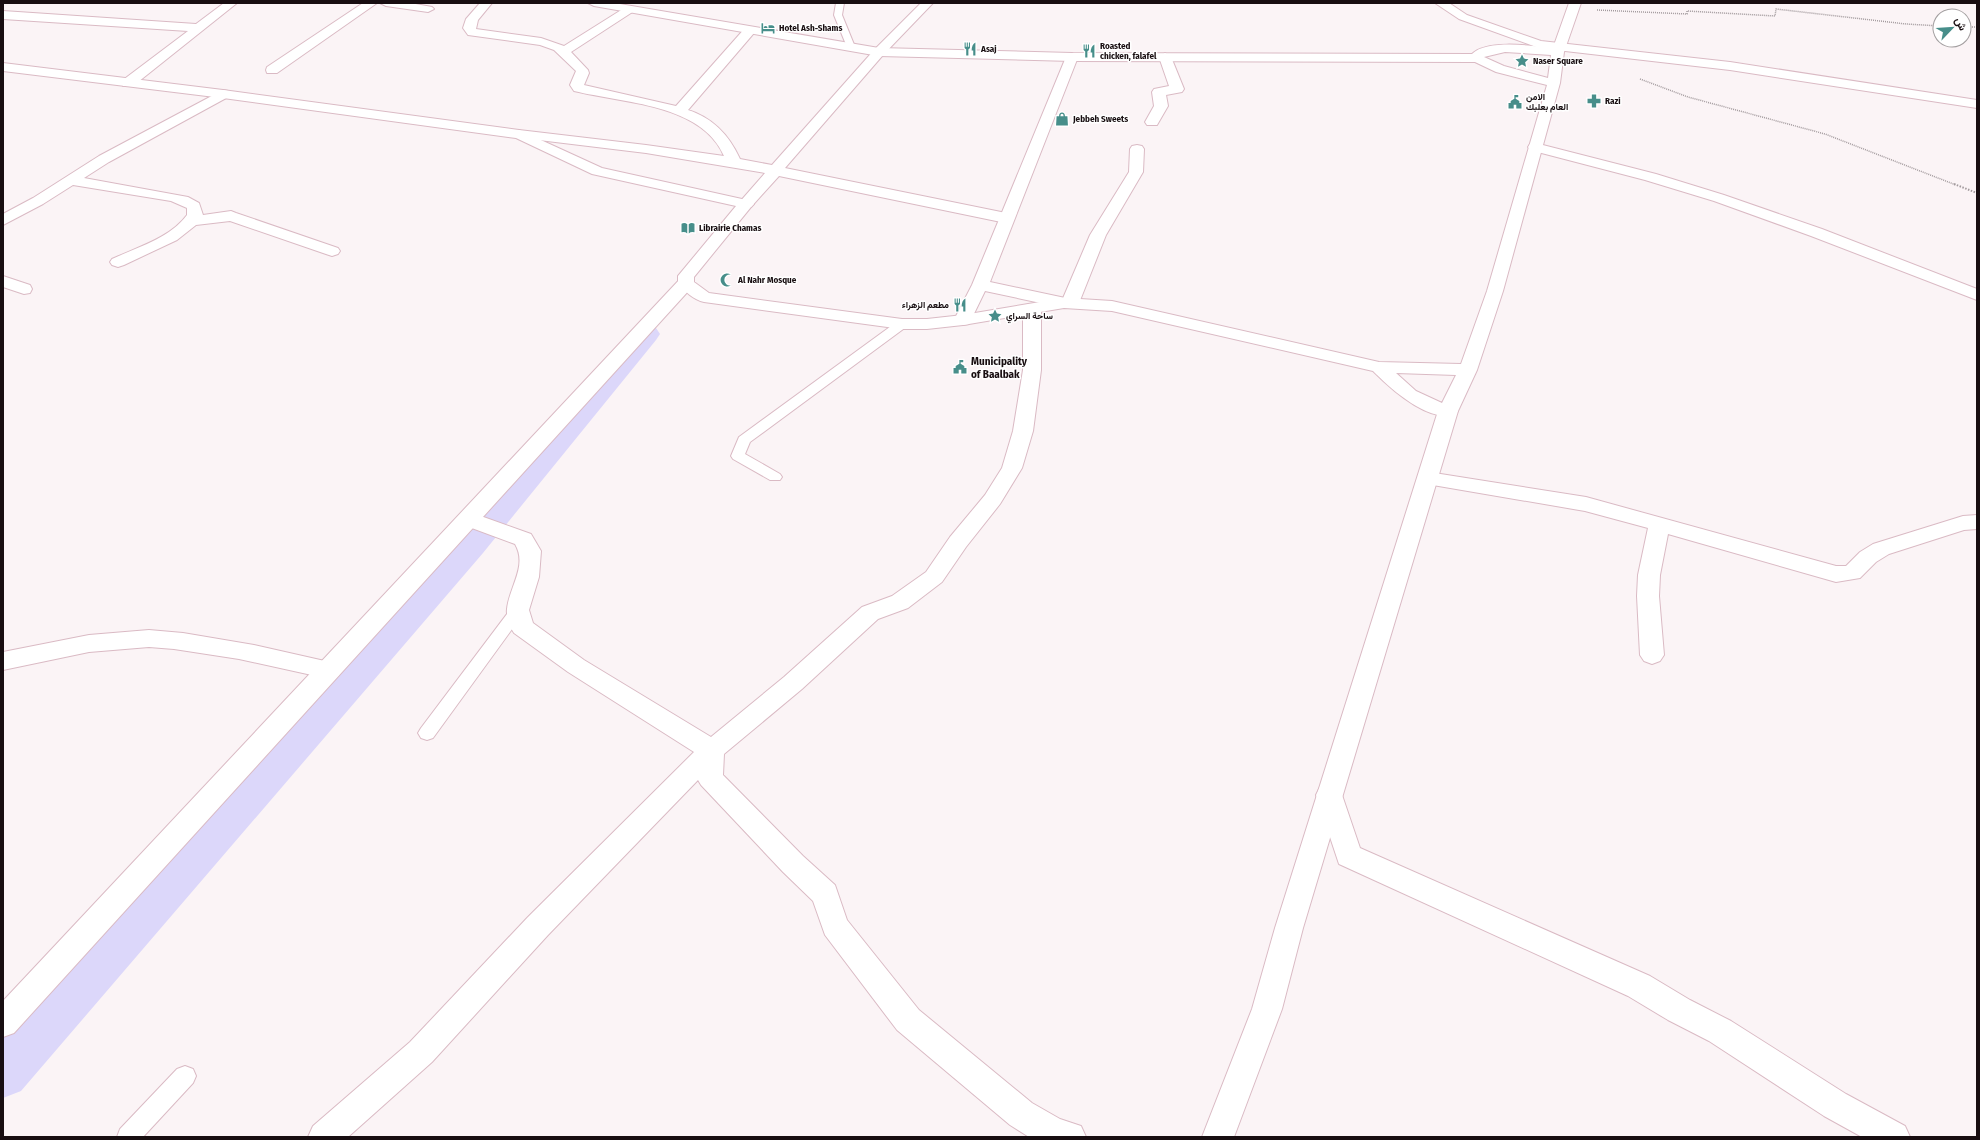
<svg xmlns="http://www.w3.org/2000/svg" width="1980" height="1140" font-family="'Fira Sans Condensed',Vazirmatn,sans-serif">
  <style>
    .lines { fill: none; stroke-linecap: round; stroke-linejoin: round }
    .canal { fill: #dcd7fa; fill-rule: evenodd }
    .service-casing { stroke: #dabac4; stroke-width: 2 }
    .minor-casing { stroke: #dabac4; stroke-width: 2 }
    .tertiary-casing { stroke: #dabac4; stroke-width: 2 }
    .secondary-casing { stroke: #dabac4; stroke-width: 2 }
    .path-far1 { stroke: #a29a9d; stroke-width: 1.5; stroke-dasharray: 1 1; stroke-linecap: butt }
    .path { stroke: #a29a9d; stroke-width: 2; stroke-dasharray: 1.5 1.5; stroke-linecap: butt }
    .service { fill: #fff; fill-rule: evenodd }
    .minor { fill: #fff; fill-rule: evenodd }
    .tertiary { fill: #fff; fill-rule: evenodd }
    .secondary { fill: #fff; fill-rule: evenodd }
    .labels { text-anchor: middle; stroke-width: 3; stroke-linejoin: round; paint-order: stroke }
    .far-poi-label { font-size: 9px; font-weight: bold; fill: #180e11; stroke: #fff; text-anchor: start }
    .poi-label { font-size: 11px; font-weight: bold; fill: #180e11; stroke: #fff; text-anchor: start }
  </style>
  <rect width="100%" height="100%" fill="#fbf4f6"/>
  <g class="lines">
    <!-- canal -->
    <path class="canal" d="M 646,326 L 656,328 L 660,334 L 656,340 L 483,553 L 21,1091 L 3,1098 L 3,1038 L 459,537 L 636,328 Z"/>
    <!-- service casing -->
    <g class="service-casing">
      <path id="service" d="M 836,3 L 844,3 L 842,15 L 855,47 L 854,49 L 851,50 L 847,47 L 834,15 Z
        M 902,320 L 906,321 L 908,324 L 906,327 L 750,442 L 745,454 L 780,474 L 782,477 L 780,480 L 770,480 L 733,459 L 731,456 L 739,437 L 898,321 Z
        M 518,605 L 523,606 L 526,610 L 523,614 L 433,738 L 427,740 L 421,738 L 418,733 L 421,728 L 513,606 Z
        M 185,1066 L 193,1069 L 196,1076 L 193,1083 L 143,1137 L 117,1137 L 120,1129 L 177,1069 Z"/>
    </g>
    <!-- minor casing -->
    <g class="minor-casing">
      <path id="minor" d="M 224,3 L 237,3 L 133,86 L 123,86 L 122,83 L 123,80 L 188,31 L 3,19 L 3,11 L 196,24 Z
        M 363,3 L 377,3 L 277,73 L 267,73 L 266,70 L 267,67 Z
        M 380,3 L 410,3 L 432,7 L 434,9 L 428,12 L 386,6 Z
        M 480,3 L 492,3 L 478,20 L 476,29 L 541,38 L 564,46 L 626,7 L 634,7 L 636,9 L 634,11 L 571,52 L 588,70 L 589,73 L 584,85 L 676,106 L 746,27 L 754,27 L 756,30 L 754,33 L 688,110 C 713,118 729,135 740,159 L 772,165 L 875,49 L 921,3 L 933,3 L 883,55 L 785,168 L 1006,213 L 1011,215 L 1014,218 L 1011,221 L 1006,223 L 779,176 L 751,207 L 741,207 L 738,204 L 765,173 L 646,153 L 514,137 L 512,134 L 514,131 L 519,130 L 646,145 L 724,156 C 702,104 623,103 574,91 L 570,85 L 576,71 L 554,50 L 540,45 L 468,35 L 463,28 L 466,19 Z
        M 1435,3 L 1449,3 L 1467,15 L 1541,41 L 1730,62 L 1977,100 L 1977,108 L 1730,70 L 1539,48 L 1459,19 Z
        M 1165,53 L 1171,57 L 1184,89 L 1182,92 L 1166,95 L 1168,106 L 1157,125 L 1147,125 L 1145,122 L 1154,106 L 1152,92 L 1154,89 L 1169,86 L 1159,57 Z
        M 223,90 L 228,91 L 230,94 L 228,97 L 109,162 L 84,178 L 188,197 L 199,203 L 203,215 L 231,211 L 236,213 L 338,248 L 340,251 L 338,254 L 332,256 L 326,254 L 230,221 L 196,225 L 177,240 L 124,265 L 118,267 L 112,265 L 110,262 L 112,259 C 138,247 170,238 187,215 L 187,208 L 171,201 L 73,185 L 43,204 L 3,225 L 3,214 L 33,198 L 99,156 Z
        M 1535,143 L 1656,174 L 1724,195 L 1822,229 L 1977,289 L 1977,300 L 1811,236 L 1714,201 L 1645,180 L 1530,150 L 1528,147 L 1530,144 Z
        M 1137,145 L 1142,146 L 1144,149 L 1143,172 L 1106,235 L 1079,303 L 1076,307 L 1070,308 L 1064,307 L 1061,303 L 1090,235 L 1129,172 L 1130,149 L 1132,146 Z
        M 3,276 L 30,285 L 32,289 L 30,293 L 24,294 L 3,287 Z
        M 1032,304 L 1038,305 L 1041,309 L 1041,370 L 1033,431 L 1022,468 L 1000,504 L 966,547 L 942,582 L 908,608 L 878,619 L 802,689 L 724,754 L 723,775 L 803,856 L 835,885 L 847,920 L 919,1010 L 1032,1103 L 1060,1119 L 1081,1126 L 1086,1137 L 1029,1137 L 1010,1125 L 897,1030 L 825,935 L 813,901 L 783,872 L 701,785 L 698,780 L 548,935 L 432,1062 L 348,1137 L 308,1137 L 313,1126 L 410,1042 L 528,917 L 694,752 L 568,672 L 514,633 C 510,627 506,617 507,609 C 509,587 528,566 515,544 L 461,524 L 457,519 L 461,514 L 468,512 L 475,514 L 531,534 L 541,551 L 539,577 L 529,610 L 533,623 L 584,660 L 711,737 L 784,677 L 862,607 L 892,596 L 926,572 L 950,537 L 985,495 L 1002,468 L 1013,431 L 1023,370 L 1023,309 L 1026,305 Z
        M 1428,472 L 1586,497 L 1836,566 L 1846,566 L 1860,552 L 1873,544 L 1963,516 L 1977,515 L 1977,529 L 1964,530 L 1889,554 L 1876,562 L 1860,578 L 1836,582 L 1668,534 L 1660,575 L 1659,596 L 1664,655 L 1660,661 L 1652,664 L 1644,661 L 1640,655 L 1637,596 L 1638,575 L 1648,528 L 1585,511 L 1421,483 L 1418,478 L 1421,473 Z
        M 149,630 L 183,633 L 254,645 L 338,664 L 342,670 L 338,676 L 330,679 L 239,659 L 174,649 L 149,647 L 89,652 L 3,670 L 3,652 L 89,635 Z
        M 1329,784 L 1338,787 L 1342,795 L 1360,848 L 1650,976 L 1690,1000 L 1731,1021 L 1846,1094 L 1905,1126 L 1910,1137 L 1862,1137 L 1824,1116 L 1709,1041 L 1668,1020 L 1628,996 L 1339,864 L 1316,795 L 1320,787 Z"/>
    </g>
    <!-- tertiary casing -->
    <g class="tertiary-casing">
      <path id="tertiary" d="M 1072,53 L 1078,57 L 990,282 L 1070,299 L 1073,303 L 1070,307 L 1064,308 L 985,291 L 969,324 L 963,325 L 957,324 L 954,320 L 972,285 L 1066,57 Z
        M 686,278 L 692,279 L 694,283 L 692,287 L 14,1033 L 3,1037 L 3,1001 L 680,279 Z
        M 1448,405 L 1455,407 L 1458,411 L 1303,928 L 1282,1009 L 1234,1137 L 1202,1137 L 1252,1009 L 1275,928 L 1438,411 L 1441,407 Z"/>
    </g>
    <!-- secondary casing -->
    <g class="secondary-casing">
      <path id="secondary" d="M 588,3 L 614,3 L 879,48 L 1072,53 L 1472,54 C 1487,39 1534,46 1553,48 L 1569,3 L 1581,3 L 1564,52 L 1560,83 L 1503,291 L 1477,370 L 1458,411 L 1455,415 C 1427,422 1391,389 1373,371 L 1112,311 L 1064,308 L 963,325 L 927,329 L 902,329 L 704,302 C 694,300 684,291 678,283 L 678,276 L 736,206 L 592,174 L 516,138 L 223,98 L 3,71 L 3,63 L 223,90 L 519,130 L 602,168 L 751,201 L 754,204 L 751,207 L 694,277 L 694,282 L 709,293 L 902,319 L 927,319 L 963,315 L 1064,298 L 1112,301 L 1379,362 L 1461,364 L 1487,291 L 1547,85 L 1496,72 L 1475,62 L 1072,61 L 879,56 L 594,6 ZM 1505,52 L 1551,55 L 1548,78 L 1504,66 L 1484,57 ZM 1396,373 L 1456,375 L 1442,403 L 1416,391 Z"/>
    </g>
    <!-- path-far1 -->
    <path class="path-far1" d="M 1597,10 L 1687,14 L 1687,11 L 1775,16 L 1776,9 L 1906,24 L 1940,26
      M 1964,27 L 1977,27
      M 1640,79 L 1688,97 L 1825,134 L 1956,185"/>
    <!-- path -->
    <path class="path" d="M 1954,184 L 1977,193"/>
    <!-- service -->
    <use href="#service" class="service"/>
    <!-- minor -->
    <use href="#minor" class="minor"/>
    <!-- tertiary -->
    <use href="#tertiary" class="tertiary"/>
    <!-- secondary -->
    <use href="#secondary" class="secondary"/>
  </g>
  <!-- icons -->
  <defs>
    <g id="hotel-bare" transform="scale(1.08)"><path d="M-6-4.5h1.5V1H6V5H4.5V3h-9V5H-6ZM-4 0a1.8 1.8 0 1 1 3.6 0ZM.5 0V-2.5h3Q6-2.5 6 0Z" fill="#478e8a" stroke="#fff" stroke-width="2.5" paint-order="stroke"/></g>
    <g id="restaurant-bare" transform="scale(1.08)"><path d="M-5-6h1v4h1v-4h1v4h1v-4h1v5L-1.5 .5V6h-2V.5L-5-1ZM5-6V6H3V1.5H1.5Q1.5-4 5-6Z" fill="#478e8a" stroke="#fff" stroke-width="2.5" paint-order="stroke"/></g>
    <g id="sight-bare" transform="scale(1.08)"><path d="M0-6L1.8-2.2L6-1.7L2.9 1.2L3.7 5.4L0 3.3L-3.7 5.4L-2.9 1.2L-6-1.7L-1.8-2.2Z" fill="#478e8a" stroke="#fff" stroke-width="2.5" paint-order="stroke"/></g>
    <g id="pharmacy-bare" transform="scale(1.08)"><path d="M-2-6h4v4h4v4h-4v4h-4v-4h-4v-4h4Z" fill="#478e8a" stroke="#fff" stroke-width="2.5" paint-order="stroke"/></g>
    <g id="civic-bare" transform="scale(1.08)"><path d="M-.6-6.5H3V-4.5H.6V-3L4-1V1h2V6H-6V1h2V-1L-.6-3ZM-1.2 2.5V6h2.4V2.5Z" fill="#478e8a" stroke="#fff" stroke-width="2.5" paint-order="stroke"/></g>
    <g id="shop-bare" transform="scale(1.08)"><path d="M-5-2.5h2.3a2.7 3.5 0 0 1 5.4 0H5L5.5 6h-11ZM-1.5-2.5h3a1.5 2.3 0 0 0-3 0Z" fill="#478e8a" stroke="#fff" stroke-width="2.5" paint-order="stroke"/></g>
    <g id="library-bare" transform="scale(1.08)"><path d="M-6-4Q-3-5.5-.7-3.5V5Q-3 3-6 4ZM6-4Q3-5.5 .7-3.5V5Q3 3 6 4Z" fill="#478e8a" stroke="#fff" stroke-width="2.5" paint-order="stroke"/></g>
    <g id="mosque-bare" transform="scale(1.08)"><path d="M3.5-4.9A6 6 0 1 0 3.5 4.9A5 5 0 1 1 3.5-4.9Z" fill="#478e8a" stroke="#fff" stroke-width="2.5" paint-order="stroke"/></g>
  </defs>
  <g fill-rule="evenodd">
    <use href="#hotel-bare" x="768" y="28"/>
    <use href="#restaurant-bare" x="970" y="49"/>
    <use href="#restaurant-bare" x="1089" y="51"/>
    <use href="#sight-bare" x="1522" y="61"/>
    <use href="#pharmacy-bare" x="1594" y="101"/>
    <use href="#civic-bare" x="1515" y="102"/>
    <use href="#shop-bare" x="1062" y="119"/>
    <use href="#library-bare" x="688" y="228"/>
    <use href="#mosque-bare" x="727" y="280"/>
    <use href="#restaurant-bare" x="960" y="305"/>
    <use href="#sight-bare" x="995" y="316"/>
    <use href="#civic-bare" x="960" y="367"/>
  </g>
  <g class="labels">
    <!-- far-poi labels -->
    <g class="far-poi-label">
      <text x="779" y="31">Hotel Ash-Shams</text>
      <text x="1100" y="49">Roasted<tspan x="1100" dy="10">chicken, falafel</tspan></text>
      <text x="981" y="52">Asaj</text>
      <text x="1533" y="64">Naser Square</text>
      <text x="1526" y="100">الامن<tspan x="1526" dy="10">العام بعلبك</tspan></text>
      <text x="1605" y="104">Razi</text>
      <text x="1073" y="122">Jebbeh Sweets</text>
      <text x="699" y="231">Librairie Chamas</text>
      <text x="738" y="283">Al Nahr Mosque</text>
      <text x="949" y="308" text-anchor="end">مطعم الزهراء</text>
      <text x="1006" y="319">ساحة السراي</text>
    </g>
    <!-- poi labels -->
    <g class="poi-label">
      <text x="971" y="365">Municipality<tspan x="971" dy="13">of Baalbak</tspan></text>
    </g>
  </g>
  <!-- border -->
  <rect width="1980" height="1140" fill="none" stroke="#180e11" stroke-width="8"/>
  <!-- north arrow -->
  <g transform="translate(1952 28) rotate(65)"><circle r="19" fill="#ffffff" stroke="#a39fa0"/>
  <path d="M0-3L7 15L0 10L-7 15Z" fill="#478e8a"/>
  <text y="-6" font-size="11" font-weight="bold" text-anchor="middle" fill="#180e11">ش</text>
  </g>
</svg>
